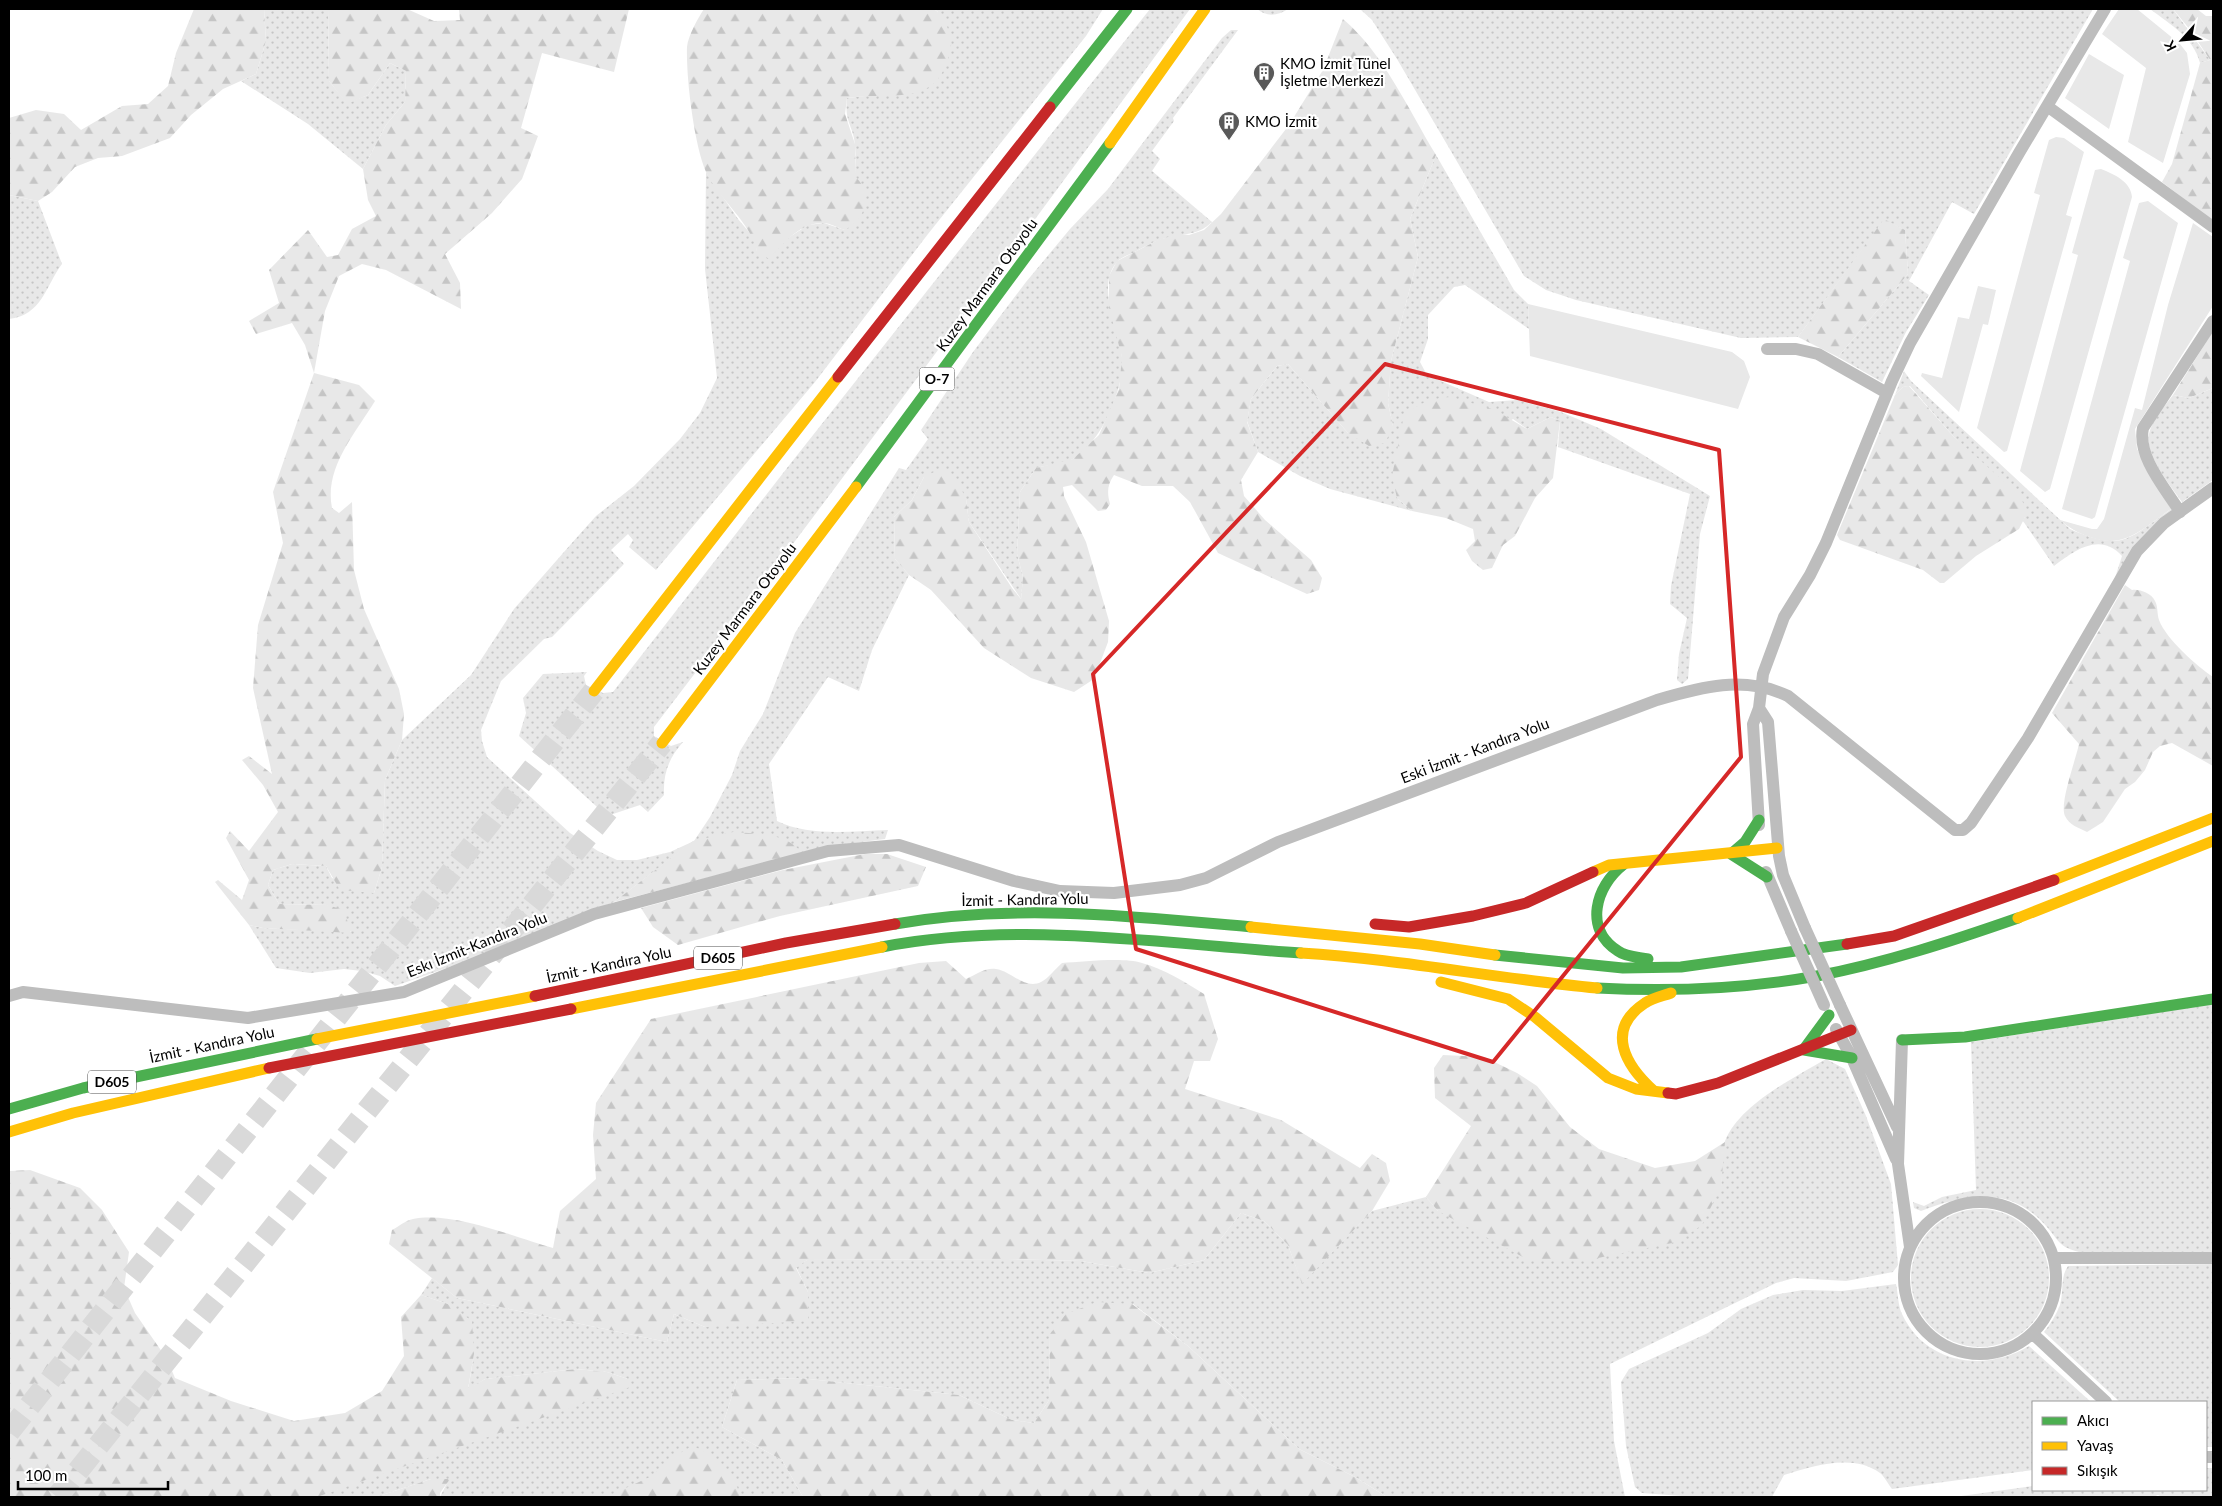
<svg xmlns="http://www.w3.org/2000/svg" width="2222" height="1506" font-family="Lato,sans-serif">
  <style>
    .grass { fill: url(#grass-dots) }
    .forest { fill: url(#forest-firs) }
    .green { fill: #e8e8e8 }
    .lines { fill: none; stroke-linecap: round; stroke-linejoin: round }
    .highway-tunnel { stroke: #d9d9d9; stroke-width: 22; stroke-dasharray: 22 11; stroke-linecap: butt }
    .street { stroke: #bdbdbd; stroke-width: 12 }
    .fast { stroke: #4caf50; stroke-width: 11 }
    .slow { stroke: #ffc107; stroke-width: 11 }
    .jam { stroke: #c62828; stroke-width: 11 }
    .street-bridge { stroke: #bdbdbd; stroke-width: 12 }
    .marked { fill: none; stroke: #d62828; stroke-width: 4; stroke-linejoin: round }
    .labels { text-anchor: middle; stroke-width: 4.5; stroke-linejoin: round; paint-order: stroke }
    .shield { fill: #fff; stroke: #4c4c4c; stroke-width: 1 }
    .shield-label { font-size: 14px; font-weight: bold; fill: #000 }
    .poi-label { font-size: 15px; fill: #000; stroke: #fff; text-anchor: start }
    .street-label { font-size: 15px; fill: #000; stroke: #fff }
  </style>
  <defs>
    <pattern id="grass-dots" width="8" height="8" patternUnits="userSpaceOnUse" patternTransform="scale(1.25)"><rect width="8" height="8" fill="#e8e8e8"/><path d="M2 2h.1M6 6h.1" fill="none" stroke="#c5c5c5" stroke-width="1.8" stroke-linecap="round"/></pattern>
    <pattern id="forest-firs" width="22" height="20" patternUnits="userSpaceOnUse" patternTransform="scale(1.25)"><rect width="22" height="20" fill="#e8e8e8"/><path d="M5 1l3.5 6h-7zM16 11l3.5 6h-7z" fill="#c5c5c5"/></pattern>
  </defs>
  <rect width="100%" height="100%" fill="#fff"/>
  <!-- grass -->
  <path class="grass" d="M 264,9 L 328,9 L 329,81 L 347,103 L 368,95 L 390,63 L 406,71 L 405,102 L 386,125 L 363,169 L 308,124 L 241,81 L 256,74 L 266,41 Z
    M 934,9 L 1103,9 L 1086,36 L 928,234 L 815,382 L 656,570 L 629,547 L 633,540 L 628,534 L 611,550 L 624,564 L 552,637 L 544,639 L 501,681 L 481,730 L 482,741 L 487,757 L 570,833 L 598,851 L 617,860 L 637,860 L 670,852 L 694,841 L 710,817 L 732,775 L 740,751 L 763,714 L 795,633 L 899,468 L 906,470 L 928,439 L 921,430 L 973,352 L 1026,282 L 1070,229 L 1108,189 L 1222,38 L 1231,30 L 1238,30 L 1173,118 L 1174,121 L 1152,151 L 1160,159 L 1152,171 L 1212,222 C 1197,237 1179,233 1160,240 C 1151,243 1142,248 1133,253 C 1128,255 1120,258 1117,262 C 1095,287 1120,330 1122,357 C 1125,388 1101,443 1073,459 C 1064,464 1047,465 1036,468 L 1020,492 L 1017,554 L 1023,577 L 1021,599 L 969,522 L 966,499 L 924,477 L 912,500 L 894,517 L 895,559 L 909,575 L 872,650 L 859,691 L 828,677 L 769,764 L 777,821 C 810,837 851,831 888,830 L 885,839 L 837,845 L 802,853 L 694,841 L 614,902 L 478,957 L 395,986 L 380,976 L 362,971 L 344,969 L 310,973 L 276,968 L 249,925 L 263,928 L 351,932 L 327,905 L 279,904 L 268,885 L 273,870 L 292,864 L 326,866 L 332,878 L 374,893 L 382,867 L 385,780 L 402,740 L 471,675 L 514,609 L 571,544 L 596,516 L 634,486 L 680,439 L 700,413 L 717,378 L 705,269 L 706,172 L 738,219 L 755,239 L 757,251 L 788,238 L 808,225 L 824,223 L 845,230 C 851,202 858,175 855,146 C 854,126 844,123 847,98 L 875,95 L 938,12 Z
    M 1150,9 L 1190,9 C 1013,250 835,490 654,727 L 654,736 L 671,746 L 683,742 C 669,758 663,773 664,795 L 648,812 L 640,805 L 607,816 L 519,736 L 526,713 L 523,698 L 543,674 L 587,672 L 584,676 L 586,685 L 603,693 L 613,692 L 787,468 Z
    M 1257,9 L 1288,9 C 1277,16 1267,17 1257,9 Z
    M 1360,9 L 2093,9 L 1974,214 L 1952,202 L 1909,281 L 1929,295 L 1906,332 L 1882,382 L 1838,357 L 1908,274 L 1905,230 L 1884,220 L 1798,337 L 1741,338 L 1576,300 L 1546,290 L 1524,276 L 1397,59 L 1372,20 Z
    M 2150,9 L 2173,9 L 2210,60 L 2200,63 C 2193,37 2171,25 2150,9 Z
    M 1436,155 L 1514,290 L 1528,304 L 1529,329 L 1465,285 L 1454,287 L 1428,315 L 1428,339 L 1420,362 L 1427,375 L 1489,402 L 1517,400 L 1561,412 L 1601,429 L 1710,496 L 1700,534 L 1688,679 L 1682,684 L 1677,680 L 1679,654 L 1687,618 L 1670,604 L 1671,586 L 1690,494 L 1558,447 L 1560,421 L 1551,417 L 1527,429 L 1513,419 L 1397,498 L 1412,511 L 1330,489 L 1300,476 L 1258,452 L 1247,421 L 1251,399 L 1277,366 L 1288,364 L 1348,433 L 1393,426 L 1388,403 L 1391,361 L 1418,257 L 1410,219 Z
    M 9,195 L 38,201 L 62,264 C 45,287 42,315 9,319 Z
    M 1904,371 L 1911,381 L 2070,529 C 2123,552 2127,540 2171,509 L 2173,513 L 2113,584 L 2122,556 C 2100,532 2075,550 2054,566 L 2023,521 L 2025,517 L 1981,463 L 1953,436 L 1910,386 L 1903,387 L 1895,395 Z
    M 2213,388 L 2213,480 L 2182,502 C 2171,487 2144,453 2149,434 C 2152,420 2164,407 2173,395 L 2189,398 Z
    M 2213,1004 L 2213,1252 L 2079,1252 C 2059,1247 2060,1242 2047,1227 C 2011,1185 1967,1193 1921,1211 L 1914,1208 L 1913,1202 L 1924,1206 L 1942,1197 L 1976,1190 L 1971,1042 Z
    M 1826,1059 L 1845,1069 L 1866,1116 L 1891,1184 L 1898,1265 L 1893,1272 L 1846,1281 L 1794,1278 L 1776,1283 L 1610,1364 L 1614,1441 L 1625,1497 L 1387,1497 L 1355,1477 L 1299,1449 L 1188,1346 L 1133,1304 L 1050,1334 L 1049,1400 L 1034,1423 L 1012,1420 L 959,1395 L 799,1378 L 737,1380 L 722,1427 L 782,1460 L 803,1497 L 440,1497 L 449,1479 L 431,1479 L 376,1497 L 317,1497 L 628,1379 L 607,1372 L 576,1369 L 485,1379 L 468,1390 L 474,1354 L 448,1304 L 421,1295 L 432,1278 L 457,1298 L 667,1342 L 674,1314 L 705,1327 L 808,1292 L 796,1267 L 807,1260 L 1008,1259 L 1081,1261 L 1149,1273 L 1204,1260 L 1241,1213 L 1264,1221 L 1288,1245 L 1302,1283 L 1372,1211 L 1426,1197 L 1438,1211 L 1721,1187 C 1722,1173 1720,1153 1725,1141 C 1740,1104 1794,1078 1826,1059 Z
    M1911 1278a69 69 0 1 1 138 0a69 69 0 1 1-138 0Z
    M 2213,1264 L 2213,1447 L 2206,1447 L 2206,1402 L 2120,1402 L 2044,1332 C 2051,1323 2056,1315 2060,1305 C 2064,1292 2060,1277 2068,1266 Z
    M 1896,1284 C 1898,1293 1898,1306 1902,1314 C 1925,1364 1985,1373 2029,1346 L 2091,1402 L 2033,1402 L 2033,1470 L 1892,1489 C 1888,1484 1884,1476 1880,1473 C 1853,1453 1812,1466 1784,1475 L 1772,1497 L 1695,1497 L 1642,1493 L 1635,1487 L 1626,1446 L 1621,1382 L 1629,1369 L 1708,1333 L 1741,1309 L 1773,1295 L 1803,1290 L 1842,1291 Z
    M 2206,1468 L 2213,1468 L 2213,1497 L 2162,1497 L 2158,1495 L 2153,1497 L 1954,1497 L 2033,1486 L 2033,1490 L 2206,1490 Z"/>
  <!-- forest -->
  <path class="forest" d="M 194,9 L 264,9 L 266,41 L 256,74 L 223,89 L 191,115 L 170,138 L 122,156 L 98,158 L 75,167 L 52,192 L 38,201 L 9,195 L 9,118 L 36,110 L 64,114 L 81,130 L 122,106 L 148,104 L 168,86 L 176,53 Z
    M 328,9 L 407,9 L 434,21 L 460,20 L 459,9 L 629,9 L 614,72 L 542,53 L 521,128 L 538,136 L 522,179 L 492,213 L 445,254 L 460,283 L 461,309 L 386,270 L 362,264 L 339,276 L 325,311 L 314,373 L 359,385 L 375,401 C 355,434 324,468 332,508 L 339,513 L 352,502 L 354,570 L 364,609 L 399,689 L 404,714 L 402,740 L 385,780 L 382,867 L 374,893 L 340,890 L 326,866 L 292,864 L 273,870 L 268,885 L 279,904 L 327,905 L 344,910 L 351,933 L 263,928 L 249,925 L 215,882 L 218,880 L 242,900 L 249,880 L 226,838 L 230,831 L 249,851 L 278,812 L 263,785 L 242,760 L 249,756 L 272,774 L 253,688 L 258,625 L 283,543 L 273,492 L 314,373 L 305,345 L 292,323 L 256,334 L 249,321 L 279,303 L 269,270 L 308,230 L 327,257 L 338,255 L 352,229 L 376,216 L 368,200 L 363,169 L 386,125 L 405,102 L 406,71 L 390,63 L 368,95 L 347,104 L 329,81 Z
    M 704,9 L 934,9 C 943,15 953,35 951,46 C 940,110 895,91 847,98 L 845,114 L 855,144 L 856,177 L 867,191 C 864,212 863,219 845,230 C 838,228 830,223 823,223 C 799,223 783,244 769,259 L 757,251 C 752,224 718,198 706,172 C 694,144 686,78 687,47 C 688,36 698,18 704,9 Z
    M 2173,9 L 2197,9 L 2206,16 L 2213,16 L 2213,221 L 2162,182 L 2172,164 L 2200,63 L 2210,60 L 2191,31 Z
    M 1343,19 C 1384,54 1408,109 1436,155 L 1410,219 L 1418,257 L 1391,361 L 1388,403 L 1393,426 L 1385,443 L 1369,446 L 1348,433 L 1288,364 L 1277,366 L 1251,399 L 1247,422 L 1258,452 L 1241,480 L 1244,496 L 1265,520 L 1311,560 L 1322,578 L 1319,590 L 1307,594 L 1218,553 L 1190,502 L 1173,486 L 1142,486 L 1114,475 C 1107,485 1107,493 1110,504 L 1106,510 L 1098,511 L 1072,485 L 1063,487 L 1064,496 L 1086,542 L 1109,621 L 1108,642 L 1094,679 L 1074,692 L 1031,678 L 984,648 L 931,590 L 909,575 L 895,559 L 894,517 L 912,500 L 924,477 L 940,469 L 955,476 L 966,499 L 969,522 L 1012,588 L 1021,599 L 1023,577 L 1017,554 L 1020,492 L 1036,468 L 1073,459 L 1099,435 L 1119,389 L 1122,357 L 1109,308 L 1109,276 L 1117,261 L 1158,240 L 1179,234 L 1189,235 L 1204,230 L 1221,214 L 1289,125 L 1323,70 Z
    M 1884,219 L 1905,230 L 1908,274 L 1838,357 L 1798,337 Z
    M 2213,331 L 2213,388 L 2189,398 L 2173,395 Z
    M 1909,386 L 1953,436 L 2018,494 L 2025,506 L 2025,517 L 2019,529 L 1976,556 L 1944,583 L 1940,583 L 1923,570 L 1840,540 L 1837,535 L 1895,395 L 1903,387 Z
    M 1451,397 L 1495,410 L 1527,429 L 1551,417 L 1560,421 L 1553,478 L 1535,498 L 1515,536 L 1503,545 L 1492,568 L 1483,570 L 1472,561 L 1466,550 L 1475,541 L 1473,529 L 1446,518 L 1412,511 L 1397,498 L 1392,476 L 1403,420 C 1415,403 1432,398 1451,397 Z
    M 2125,585 L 2132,590 C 2140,589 2151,593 2155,601 C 2158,606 2157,614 2159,620 C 2166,639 2197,666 2213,677 L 2213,766 L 2172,743 L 2160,746 L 2153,752 L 2145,770 L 2135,782 L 2125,789 L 2103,822 L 2087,832 C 2079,828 2069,825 2065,816 C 2059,804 2076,759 2079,744 L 2052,713 Z
    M 733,832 C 757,834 785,832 802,853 L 614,902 L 693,841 Z
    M 865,854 L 887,854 L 926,867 L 918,886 L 780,916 L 678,945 L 653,927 L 641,908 L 783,870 Z
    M 946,961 L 966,979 C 975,975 986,967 996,969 C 1011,971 1025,990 1041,982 C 1049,978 1055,969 1062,963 C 1083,962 1123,957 1142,963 C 1164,969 1185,982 1204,994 L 1218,1039 L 1210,1061 L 1194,1061 L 1185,1089 L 1281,1120 L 1360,1168 L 1372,1154 L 1386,1163 L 1390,1181 L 1372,1211 L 1302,1284 L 1288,1245 L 1264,1221 L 1241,1213 L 1204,1260 L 1149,1273 L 1081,1261 L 1008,1259 L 807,1260 L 796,1268 L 808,1292 L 808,1321 L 705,1327 L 674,1314 L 667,1342 L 457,1298 L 389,1244 L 392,1230 C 398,1227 406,1220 413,1219 C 453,1211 514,1237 553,1248 L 560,1211 L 596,1179 L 593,1135 L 596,1103 L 651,1019 L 919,963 Z
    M 1443,1055 L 1484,1057 L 1517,1073 L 1537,1086 L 1570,1127 L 1599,1149 L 1655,1168 L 1695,1161 L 1725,1142 L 1721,1187 L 1702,1225 L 1677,1242 L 1588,1260 L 1530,1261 L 1438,1211 L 1426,1197 L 1471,1126 L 1435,1098 L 1434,1068 Z
    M 30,1170 L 80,1188 L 102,1210 L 129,1252 L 124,1288 L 135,1313 L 167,1359 L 175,1378 L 231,1401 L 294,1421 L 345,1413 L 382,1391 L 404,1356 L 401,1317 L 421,1295 L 448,1304 L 472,1321 L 474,1354 L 468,1389 L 485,1379 L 576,1369 L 607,1372 L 628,1379 L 633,1386 L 317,1497 L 9,1497 L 9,1171 Z
    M 1097,1302 L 1132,1304 L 1188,1346 L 1299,1449 L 1355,1477 L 1387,1497 L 803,1497 L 782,1460 L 722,1427 L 737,1380 L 799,1378 L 959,1395 L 1012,1420 L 1034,1423 L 1049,1400 L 1050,1334 L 1066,1314 Z
    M 692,1446 C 717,1455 733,1472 741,1497 L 606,1497 L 650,1477 L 675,1456 Z
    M 431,1479 L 450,1479 L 440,1493 L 440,1497 L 376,1497 Z"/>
  <!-- green -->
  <path class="green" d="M 2119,9 L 2137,9 L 2180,44 L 2187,53 L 2190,74 L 2163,163 L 2128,142 L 2146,68 L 2102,34 Z
    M 2089,54 L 2124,75 L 2109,129 L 2065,98 Z
    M 2056,137 L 2064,138 L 2084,152 L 2066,215 L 2072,217 L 2007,451 L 2004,452 L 1977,428 L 2040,195 L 2034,193 L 2049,140 Z
    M 2101,169 C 2114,174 2131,182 2132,197 L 2050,489 L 2045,492 L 2020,471 L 2078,255 L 2072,253 L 2095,170 Z
    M 2148,201 L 2178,223 L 2095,517 L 2092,519 L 2062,509 L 2130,261 L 2123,258 L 2139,203 Z
    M 2193,223 L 2213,237 L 2213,306 L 2135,429 L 2137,449 L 2171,509 C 2143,528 2125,550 2090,537 C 2078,533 2069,528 2060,520 L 2092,529 L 2097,529 L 2104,519 L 2135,408 L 2142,410 L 2168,305 Z
    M 1978,286 L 1996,290 L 1988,325 L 1983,324 L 1959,412 L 1921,376 L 1922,373 L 1942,378 L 1958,317 L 1969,319 Z
    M 1528,304 L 1732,352 L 1744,361 L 1750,377 L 1738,409 L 1530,356 Z"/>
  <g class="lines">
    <!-- highway-tunnel -->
    <path class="highway-tunnel" d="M 9,1432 L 594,691
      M 57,1497 L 662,743"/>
    <!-- street -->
    <path class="street" d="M 2047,106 L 2213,227
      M 1767,349 L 1796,349 L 1818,354 L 1887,393
      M 2180,512 C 2166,489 2137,457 2143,428 L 2213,321
      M 1759,708 L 1768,722 L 1779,856 L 1783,875 L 1805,928
      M 1759,825 L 1753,724 L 1759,708 L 1763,674 L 1784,617 L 1810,575 L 1826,543 L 1892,381 L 1910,343 L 2019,153 L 2105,9
      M 1766,872 L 1791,931
      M 9,996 L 23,992 L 248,1018 L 404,992 L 594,914 L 828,851 L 899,845 L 1014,881 L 1060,891 L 1114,893 L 1180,885 L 1206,878 L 1278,842 L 1657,700 C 1701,687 1744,675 1788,696 L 1955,830 L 1963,830 L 1971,823 L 2028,738 L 2137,551 L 2164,523 L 2213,488
      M 1840,1005 L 1897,1127
      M 1836,1029 L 1852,1058 L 1896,1159
      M 1902,1040 L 1898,1164 L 1910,1247
      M1904 1278a76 76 0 1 1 152 0a76 76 0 1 1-152 0Z
      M 2055,1258 L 2213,1258
      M 2033,1334 L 2106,1402
      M 2206,1457 L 2213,1457"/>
    <!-- fast -->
    <path class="fast" d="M 1050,107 L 1127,9
      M 856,487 L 1110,143
      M 1759,820 L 1745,842 L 1731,854 L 1767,877
      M 1623,865 C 1596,886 1583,929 1618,951 C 1626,957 1638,957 1648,959
      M 895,924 C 1014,903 1132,916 1251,927
      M 882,947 C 1021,920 1162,944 1301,953
      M 1495,955 L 1623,968 L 1681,967 L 1847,944
      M 1597,988 C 1671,992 1744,989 1817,976 C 1885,963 1952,941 2018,918
      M 1902,1040 L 1965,1037 L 2213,999
      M 1804,1049 L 1829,1015
      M 1804,1050 L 1852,1058
      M 9,1109 L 83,1088 L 317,1039"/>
    <!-- slow -->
    <path class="slow" d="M 1110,143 L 1205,9
      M 594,691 L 838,377
      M 662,743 L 856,487
      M 1593,872 L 1609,865 L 1777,848
      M 2054,880 L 2213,818
      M 2018,918 L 2213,841
      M 1251,927 L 1420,944 L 1495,955
      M 1301,953 C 1400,959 1498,979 1597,988
      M 1441,982 L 1508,999 L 1535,1017 L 1608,1078 L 1636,1089 L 1668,1093
      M 571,1009 L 882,947
      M 317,1039 L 535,996
      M 1654,1091 C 1626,1066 1604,1030 1645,1003 C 1653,998 1663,996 1671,993
      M 9,1132 L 73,1113 L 269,1068"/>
    <!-- jam -->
    <path class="jam" d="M 838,377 L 1050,107
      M 1375,924 L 1409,927 L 1473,916 L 1526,903 L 1593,872
      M 1847,944 L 1894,936 L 2054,880
      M 535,996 L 786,943 L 895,924
      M 269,1068 L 571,1009
      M 1668,1093 L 1676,1094 L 1718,1083 L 1851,1030"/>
    <!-- street-bridge -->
    <path class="street-bridge" d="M 1805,928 L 1840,1005
      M 1791,931 L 1824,1005"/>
  </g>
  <!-- marked area -->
  <path class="marked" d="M 1385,364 L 1719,450 L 1741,757 L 1493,1062 L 1136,949 L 1093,674 Z"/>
  <!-- icons -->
  <defs>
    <g id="building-pin" transform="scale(1.125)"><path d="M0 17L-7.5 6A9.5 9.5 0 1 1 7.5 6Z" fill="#595959" stroke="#fff"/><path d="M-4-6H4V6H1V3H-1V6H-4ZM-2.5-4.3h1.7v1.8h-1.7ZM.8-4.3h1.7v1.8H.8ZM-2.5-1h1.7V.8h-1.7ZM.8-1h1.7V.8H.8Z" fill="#fff"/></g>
  </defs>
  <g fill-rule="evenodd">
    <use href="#building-pin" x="1264" y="73"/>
    <use href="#building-pin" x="1229" y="122"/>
  </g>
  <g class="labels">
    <!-- shield labels -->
    <g class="shield">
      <rect x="919.5" y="367.5" width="35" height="23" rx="4"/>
      <rect x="694" y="946.5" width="48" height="23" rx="4"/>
      <rect x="88" y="1070.5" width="48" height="23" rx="4"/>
    </g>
    <g class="shield-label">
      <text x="937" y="384">O-7</text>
      <text x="718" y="963">D605</text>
      <text x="112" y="1087">D605</text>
    </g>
    <!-- poi labels -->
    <g class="poi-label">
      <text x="1280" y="69">KMO İzmit Tünel<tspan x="1280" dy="17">İşletme Merkezi</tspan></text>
      <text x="1245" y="127">KMO İzmit</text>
    </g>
    <!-- street labels -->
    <g class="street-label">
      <text transform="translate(987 285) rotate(-54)" y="5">Kuzey Marmara Otoyolu</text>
      <text transform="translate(745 609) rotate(-53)" y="5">Kuzey Marmara Otoyolu</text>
      <text transform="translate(1475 751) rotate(-21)" y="5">Eski İzmit - Kandıra Yolu</text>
      <text transform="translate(1025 900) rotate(-1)" y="5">İzmit - Kandıra Yolu</text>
      <text transform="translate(477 945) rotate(-22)" y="5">Eskı İzmit-Kandıra Yolu</text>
      <text transform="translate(609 965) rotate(-12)" y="5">İzmit - Kandıra Yolu</text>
      <text transform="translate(212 1045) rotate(-12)" y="5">İzmit - Kandıra Yolu</text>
    </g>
  </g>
  <!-- border -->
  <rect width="2222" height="1506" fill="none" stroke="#000000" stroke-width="20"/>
  <!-- legend -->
  <rect x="2032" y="1401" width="175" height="90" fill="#ffffff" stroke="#999999"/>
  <rect x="2042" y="1417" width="25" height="8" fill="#4caf50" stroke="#999999"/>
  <text x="2077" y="1426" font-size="15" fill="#000000">Akıcı</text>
  <rect x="2042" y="1442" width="25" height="8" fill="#ffc107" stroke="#999999"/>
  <text x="2077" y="1451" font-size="15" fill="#000000">Yavaş</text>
  <rect x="2042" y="1467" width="25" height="8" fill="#c62828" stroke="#999999"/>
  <text x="2077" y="1476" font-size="15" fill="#000000">Sıkışık</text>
  <!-- north arrow -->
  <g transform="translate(2182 40) rotate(243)" stroke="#ffffff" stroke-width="4" paint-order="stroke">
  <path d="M0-4L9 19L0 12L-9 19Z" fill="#000000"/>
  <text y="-8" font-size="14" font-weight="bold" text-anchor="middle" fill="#000000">K</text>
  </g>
  <!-- scale -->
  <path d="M18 1481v8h150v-8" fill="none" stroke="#000000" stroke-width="2.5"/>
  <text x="25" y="1481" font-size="15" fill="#000000" stroke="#ffffff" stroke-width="4" paint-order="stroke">100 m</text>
</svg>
